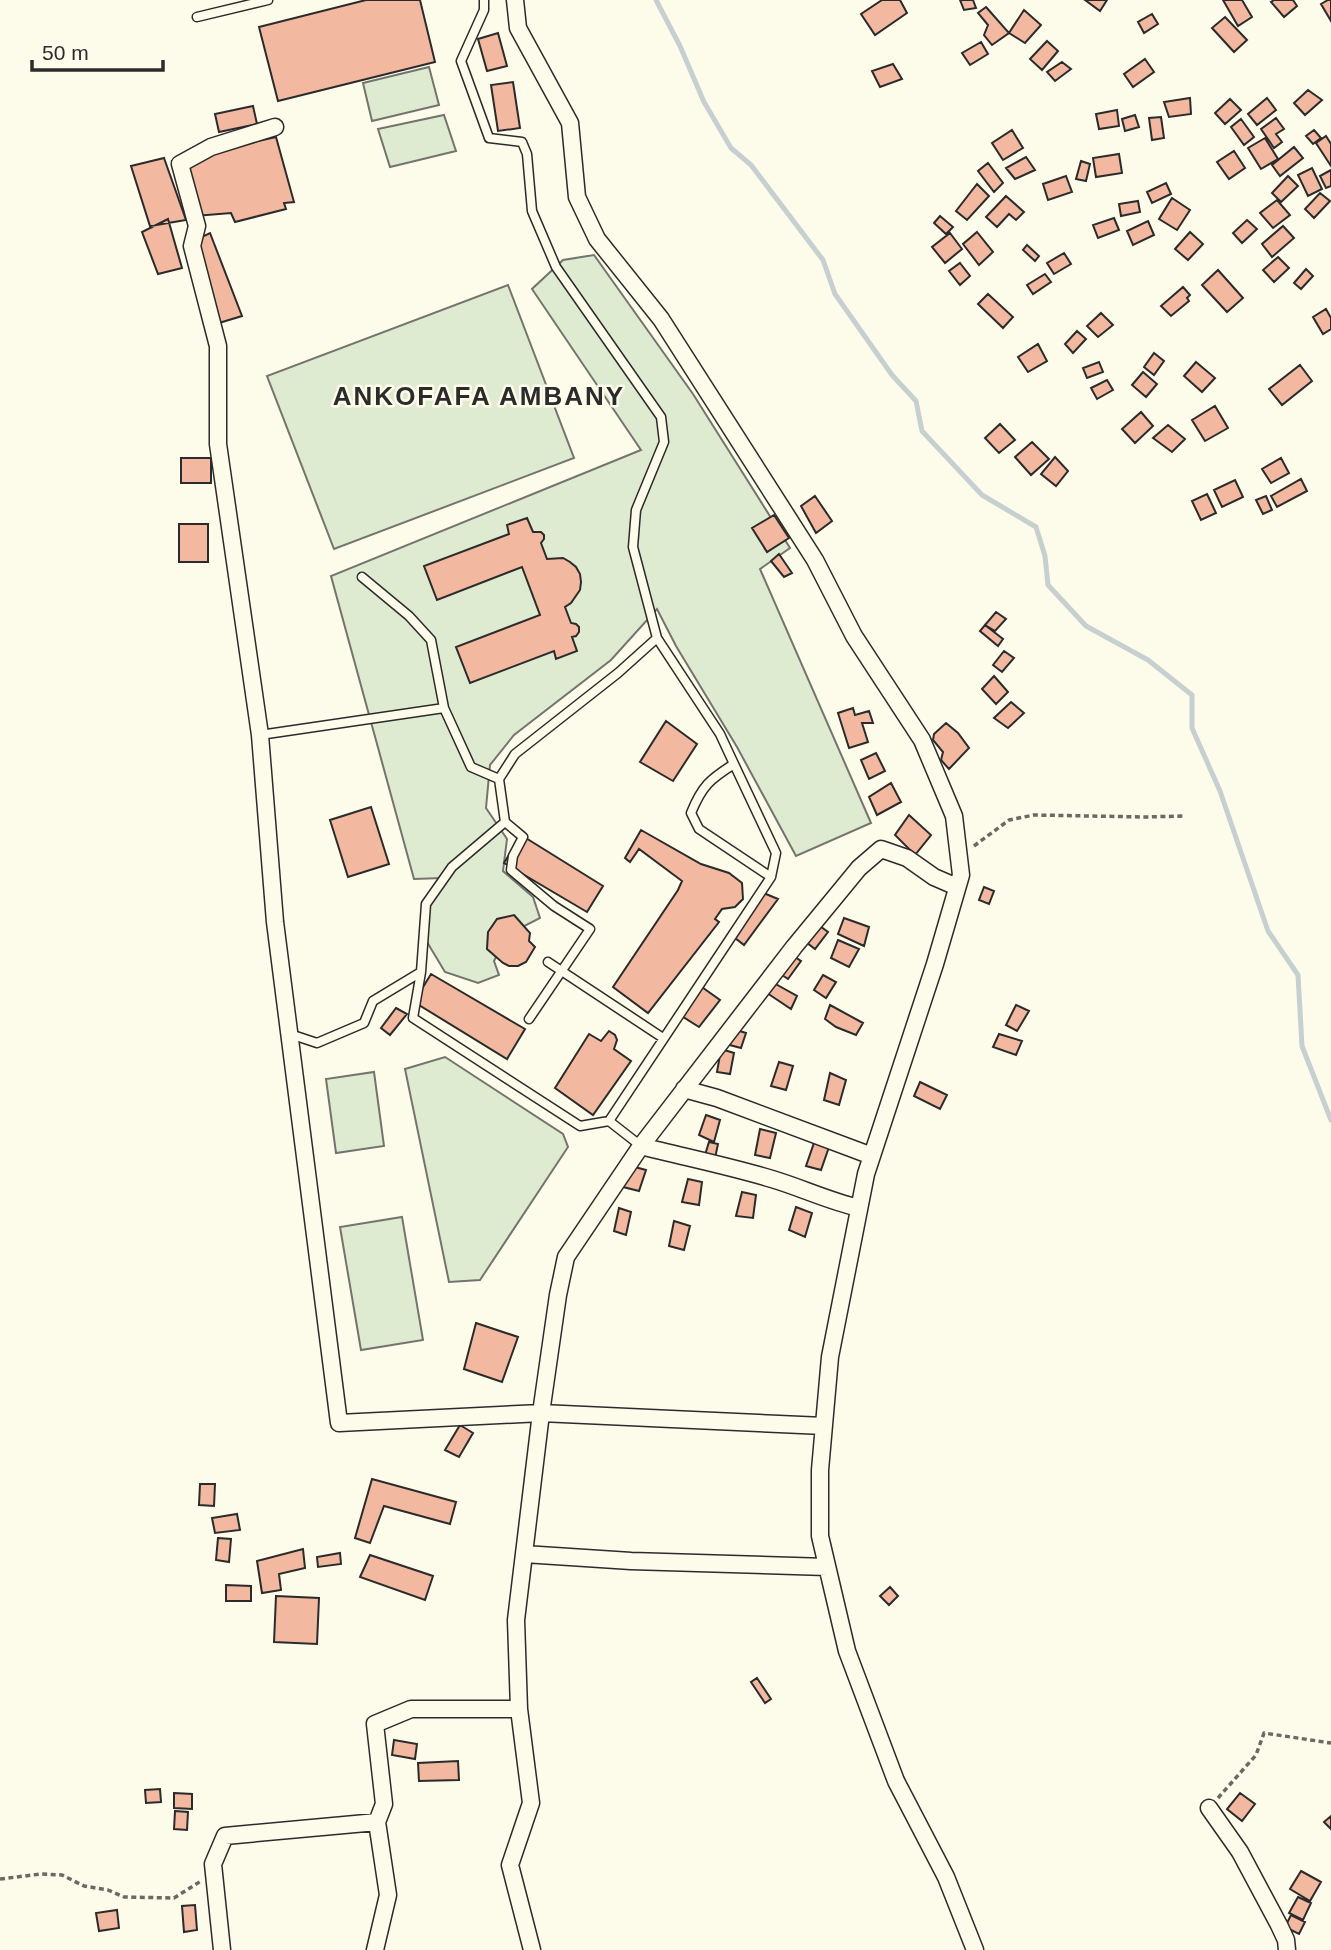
<svg xmlns="http://www.w3.org/2000/svg" width="1331" height="1950" font-family="Helvetica,sans-serif">
  <style>
    .green { fill: #deebd1; stroke: #74746e; stroke-width: 2 }
    .lines { fill: none; stroke-linecap: round; stroke-linejoin: round }
    .stream { stroke: #c7d0d0; stroke-width: 5 }
    .building { fill: #f2b8a0; stroke: #2b2b2b; stroke-width: 2 }
    .service-casing { stroke: #2b2b2b; stroke-width: 11 }
    .minor-casing { stroke: #2b2b2b; stroke-width: 19 }
    .path { stroke: #6a6964; stroke-width: 3.5; stroke-dasharray: 5 3.5; stroke-linecap: butt }
    .service { stroke: #fdfbea; stroke-width: 8 }
    .minor { stroke: #fdfbea; stroke-width: 16 }
    .labels { text-anchor: middle; stroke-width: 5; stroke-linejoin: round; paint-order: stroke }
    .district-label { font-size: 26px; font-weight: bold; letter-spacing: 2px; fill: #2b2b2b; stroke: #fdfbea }
  </style>
  <rect width="100%" height="100%" fill="#fdfbea"/>
  <!-- green -->
  <path class="green" d="M 429,67 L 439,105 L 372,121 L 363,83 Z
    M 444,115 L 456,151 L 390,167 L 378,129 Z
    M 594,255 L 693,394 L 790,548 L 760,569 L 871,823 L 796,856 L 737,747 L 676,646 L 657,609 L 611,660 L 514,735 L 490,765 L 486,808 L 507,839 L 503,871 L 533,897 L 540,918 L 507,935 L 494,961 L 499,975 L 478,983 L 445,972 L 424,937 L 427,900 L 442,878 L 414,879 L 331,576 L 641,450 L 532,289 L 563,260 Z
    M 508,285 L 574,458 L 334,549 L 267,376 Z
    M 445,1057 L 563,1134 L 568,1147 L 480,1280 L 449,1282 L 405,1069 Z
    M 374,1072 L 384,1146 L 336,1153 L 326,1079 Z
    M 402,1217 L 423,1340 L 361,1350 L 340,1227 Z"/>
  <g class="lines">
    <!-- stream -->
    <path class="stream" d="M 656,0 L 680,46 L 704,102 L 731,148 L 751,165 L 823,260 L 835,294 L 892,375 L 916,401 L 922,431 L 982,495 L 1036,527 L 1045,556 L 1048,585 L 1086,626 L 1148,660 L 1192,695 L 1192,728 L 1220,791 L 1268,931 L 1298,975 L 1302,1046 L 1331,1120"/>
  </g>
  <!-- building -->
  <path class="building" d="M 366,0 L 420,0 L 435,62 L 278,101 L 259,27 Z
    M 882,0 L 900,0 L 907,13 L 875,35 L 861,14 Z
    M 960,0 L 973,0 L 976,8 L 964,10 Z
    M 1085,0 L 1107,0 L 1100,11 Z
    M 1223,0 L 1242,0 L 1252,17 L 1238,26 Z
    M 1274,0 L 1293,0 L 1297,6 L 1284,17 L 1271,2 Z
    M 1328,0 L 1331,0 L 1331,21 L 1321,4 Z
    M 986,7 L 1009,33 L 992,45 L 984,35 L 988,25 L 978,13 Z
    M 1024,10 L 1041,25 L 1025,43 L 1009,33 Z
    M 1152,14 L 1158,24 L 1144,33 L 1138,22 Z
    M 1225,17 L 1247,40 L 1234,52 L 1212,28 Z
    M 498,33 L 507,66 L 487,71 L 478,39 Z
    M 1047,41 L 1058,51 L 1042,70 L 1030,59 Z
    M 981,42 L 988,54 L 970,65 L 962,53 Z
    M 1145,59 L 1154,72 L 1133,87 L 1124,74 Z
    M 1062,62 L 1071,69 L 1055,81 L 1047,72 Z
    M 893,64 L 902,79 L 880,87 L 872,71 Z
    M 513,82 L 520,128 L 498,131 L 491,85 Z
    M 1308,90 L 1322,100 L 1305,115 L 1294,103 Z
    M 1190,98 L 1191,114 L 1169,117 L 1164,102 Z
    M 1267,98 L 1276,110 L 1257,125 L 1248,114 Z
    M 1230,99 L 1241,110 L 1225,124 L 1215,113 Z
    M 253,106 L 257,124 L 219,132 L 215,114 Z
    M 1117,110 L 1119,126 L 1099,129 L 1096,114 Z
    M 1135,115 L 1139,127 L 1125,131 L 1122,119 Z
    M 1161,117 L 1164,138 L 1152,140 L 1149,118 Z
    M 1276,118 L 1284,129 L 1276,134 L 1282,142 L 1274,148 L 1261,129 Z
    M 1241,119 L 1254,137 L 1244,145 L 1231,127 Z
    M 1012,130 L 1023,148 L 1003,160 L 992,143 Z
    M 1314,130 L 1321,138 L 1313,144 L 1306,136 Z
    M 1326,136 L 1331,144 L 1331,166 L 1316,143 Z
    M 276,137 L 294,202 L 284,203 L 286,209 L 235,222 L 231,213 L 195,216 L 172,161 Z
    M 1265,138 L 1278,159 L 1261,169 L 1248,148 Z
    M 1294,147 L 1303,158 L 1280,176 L 1272,165 Z
    M 1234,151 L 1245,168 L 1229,179 L 1217,162 Z
    M 1119,154 L 1122,173 L 1096,177 L 1093,158 Z
    M 1026,157 L 1035,170 L 1015,179 L 1006,168 Z
    M 164,158 L 186,220 L 150,226 L 131,166 Z
    M 1081,161 L 1090,164 L 1086,181 L 1076,179 Z
    M 988,163 L 1003,183 L 994,192 L 978,171 Z
    M 1312,168 L 1322,189 L 1308,196 L 1298,175 Z
    M 1331,170 L 1331,186 L 1326,188 L 1320,176 Z
    M 1066,176 L 1072,192 L 1048,200 L 1043,184 Z
    M 1288,176 L 1298,186 L 1281,202 L 1272,193 Z
    M 1166,183 L 1171,194 L 1152,203 L 1147,192 Z
    M 977,184 L 989,196 L 967,220 L 956,211 Z
    M 1320,193 L 1330,201 L 1314,218 L 1305,209 Z
    M 1006,196 L 1024,212 L 1016,220 L 1009,214 L 997,227 L 986,217 Z
    M 1172,198 L 1190,210 L 1177,230 L 1159,219 Z
    M 1277,200 L 1290,215 L 1273,228 L 1260,213 Z
    M 1138,201 L 1140,212 L 1121,216 L 1119,204 Z
    M 940,216 L 953,227 L 946,234 L 934,223 Z
    M 1114,218 L 1119,230 L 1098,238 L 1093,225 Z
    M 168,219 L 182,268 L 158,274 L 142,232 Z
    M 1247,220 L 1257,229 L 1242,243 L 1233,233 Z
    M 1148,221 L 1154,235 L 1133,245 L 1127,231 Z
    M 1283,226 L 1294,238 L 1272,257 L 1262,244 Z
    M 977,232 L 993,252 L 979,265 L 963,244 Z
    M 1190,232 L 1203,244 L 1188,260 L 1175,249 Z
    M 210,233 L 242,316 L 219,323 L 187,244 Z
    M 950,233 L 962,249 L 945,263 L 932,247 Z
    M 1027,245 L 1039,256 L 1035,261 L 1023,250 Z
    M 1064,253 L 1071,264 L 1054,274 L 1047,263 Z
    M 1278,257 L 1289,268 L 1274,282 L 1263,270 Z
    M 960,263 L 970,276 L 960,285 L 949,271 Z
    M 1306,269 L 1313,276 L 1301,289 L 1294,283 Z
    M 1218,270 L 1243,298 L 1227,312 L 1202,285 Z
    M 1045,274 L 1051,282 L 1033,294 L 1027,285 Z
    M 1183,287 L 1190,295 L 1187,298 L 1189,301 L 1171,316 L 1161,306 Z
    M 988,294 L 1013,317 L 1003,328 L 978,304 Z
    M 1326,309 L 1331,318 L 1331,329 L 1323,334 L 1313,317 Z
    M 1101,313 L 1113,325 L 1098,337 L 1087,326 Z
    M 1077,331 L 1086,339 L 1073,353 L 1065,344 Z
    M 1038,344 L 1047,361 L 1028,372 L 1018,357 Z
    M 1154,353 L 1164,361 L 1154,375 L 1144,367 Z
    M 1099,362 L 1103,372 L 1087,378 L 1083,368 Z
    M 1196,362 L 1215,378 L 1202,392 L 1184,376 Z
    M 1300,365 L 1312,381 L 1282,405 L 1269,389 Z
    M 1143,372 L 1157,384 L 1146,397 L 1132,385 Z
    M 1107,380 L 1113,390 L 1097,399 L 1091,388 Z
    M 1215,406 L 1228,428 L 1205,441 L 1192,420 Z
    M 1141,412 L 1153,426 L 1135,443 L 1122,429 Z
    M 1000,424 L 1015,440 L 999,453 L 985,438 Z
    M 1168,425 L 1185,439 L 1172,452 L 1153,438 Z
    M 1032,442 L 1049,459 L 1031,475 L 1015,457 Z
    M 1055,457 L 1068,471 L 1056,486 L 1041,474 Z
    M 181,458 L 211,458 L 211,483 L 181,483 Z
    M 1281,458 L 1289,473 L 1271,483 L 1262,469 Z
    M 1301,479 L 1307,491 L 1277,507 L 1271,496 Z
    M 1235,480 L 1243,497 L 1222,507 L 1214,490 Z
    M 1207,494 L 1216,513 L 1201,520 L 1192,501 Z
    M 815,496 L 832,521 L 816,533 L 801,506 Z
    M 1266,496 L 1272,510 L 1263,514 L 1256,500 Z
    M 774,515 L 789,538 L 767,552 L 752,528 Z
    M 527,518 L 533,532 L 541,532 L 544,535 L 544,539 L 541,543 L 547,559 L 563,558 L 570,562 L 576,567 L 580,574 L 581,582 L 580,590 L 571,603 L 565,607 L 571,623 L 576,624 L 579,627 L 579,632 L 576,636 L 572,637 L 577,651 L 556,659 L 554,651 L 470,683 L 456,647 L 540,615 L 522,567 L 437,600 L 424,566 L 509,534 L 507,525 Z
    M 179,524 L 208,524 L 208,562 L 179,562 Z
    M 779,554 L 792,573 L 784,577 L 771,561 Z
    M 996,612 L 1006,619 L 995,631 L 985,625 Z
    M 985,625 L 1003,639 L 998,646 L 980,631 Z
    M 1004,651 L 1014,658 L 1002,672 L 993,665 Z
    M 994,676 L 1008,692 L 996,704 L 982,689 Z
    M 1011,702 L 1024,713 L 1008,728 L 994,718 Z
    M 853,708 L 855,715 L 869,711 L 873,723 L 862,723 L 868,742 L 849,748 L 838,713 Z
    M 666,721 L 697,744 L 673,781 L 640,762 Z
    M 946,723 L 958,733 L 969,748 L 949,769 L 941,760 L 943,752 L 933,740 L 934,734 Z
    M 876,753 L 885,771 L 869,779 L 861,760 Z
    M 891,783 L 901,802 L 877,815 L 869,797 Z
    M 371,807 L 389,864 L 348,877 L 330,820 Z
    M 909,815 L 931,835 L 915,855 L 895,835 Z
    M 641,830 L 701,864 L 729,873 L 742,883 L 743,899 L 735,907 L 722,909 L 715,919 L 719,922 L 648,1013 L 613,987 L 678,890 L 682,881 L 639,849 L 630,862 L 625,858 Z
    M 521,835 L 603,886 L 587,912 L 504,863 Z
    M 984,887 L 994,891 L 989,904 L 979,900 Z
    M 761,892 L 778,899 L 744,945 L 730,934 Z
    M 514,915 L 530,933 L 529,941 L 535,947 L 526,962 L 518,966 L 509,966 L 503,963 L 487,949 L 488,932 L 497,919 Z
    M 844,918 L 869,927 L 864,946 L 838,934 Z
    M 813,921 L 828,932 L 815,949 L 802,939 Z
    M 838,940 L 859,949 L 849,967 L 831,958 Z
    M 789,953 L 801,961 L 788,979 L 776,971 Z
    M 431,974 L 525,1029 L 507,1059 L 414,1002 Z
    M 823,975 L 836,982 L 826,998 L 814,990 Z
    M 772,982 L 797,996 L 791,1009 L 767,993 Z
    M 699,985 L 720,1000 L 699,1027 L 680,1015 Z
    M 830,1005 L 863,1023 L 856,1035 L 836,1027 L 825,1019 Z
    M 1016,1005 L 1029,1011 L 1017,1031 L 1006,1025 Z
    M 396,1008 L 407,1014 L 390,1035 L 381,1028 Z
    M 733,1029 L 746,1033 L 741,1048 L 726,1044 Z
    M 609,1031 L 615,1035 L 617,1040 L 614,1049 L 631,1061 L 593,1115 L 555,1088 L 589,1034 L 601,1041 Z
    M 999,1034 L 1022,1041 L 1016,1055 L 993,1047 Z
    M 721,1049 L 734,1053 L 730,1074 L 717,1072 Z
    M 779,1062 L 793,1066 L 786,1090 L 771,1086 Z
    M 830,1073 L 846,1080 L 839,1105 L 824,1100 Z
    M 920,1082 L 947,1095 L 940,1109 L 914,1096 Z
    M 706,1115 L 720,1120 L 714,1142 L 699,1135 Z
    M 760,1129 L 776,1133 L 770,1158 L 755,1155 Z
    M 815,1140 L 829,1147 L 821,1170 L 806,1166 Z
    M 709,1142 L 718,1144 L 715,1158 L 705,1155 Z
    M 631,1166 L 646,1170 L 639,1191 L 623,1187 Z
    M 688,1179 L 702,1182 L 699,1205 L 682,1202 Z
    M 742,1192 L 756,1195 L 753,1218 L 736,1216 Z
    M 796,1207 L 812,1213 L 805,1237 L 789,1230 Z
    M 619,1208 L 631,1212 L 626,1235 L 614,1231 Z
    M 674,1221 L 690,1226 L 684,1250 L 669,1246 Z
    M 476,1323 L 518,1337 L 502,1382 L 464,1369 Z
    M 460,1425 L 473,1433 L 459,1457 L 445,1450 Z
    M 372,1479 L 456,1502 L 450,1524 L 384,1506 L 370,1543 L 355,1538 Z
    M 200,1484 L 215,1484 L 214,1506 L 199,1505 Z
    M 237,1514 L 240,1530 L 215,1533 L 212,1518 Z
    M 218,1538 L 231,1539 L 229,1562 L 216,1560 Z
    M 303,1549 L 305,1568 L 279,1574 L 281,1590 L 262,1593 L 257,1561 Z
    M 340,1553 L 341,1564 L 318,1567 L 317,1557 Z
    M 370,1555 L 433,1576 L 425,1600 L 360,1577 Z
    M 226,1585 L 251,1586 L 251,1601 L 226,1601 Z
    M 890,1587 L 898,1596 L 889,1605 L 880,1596 Z
    M 276,1596 L 319,1598 L 317,1644 L 274,1642 Z
    M 757,1678 L 771,1699 L 765,1703 L 751,1682 Z
    M 394,1740 L 417,1744 L 415,1759 L 392,1755 Z
    M 458,1761 L 459,1780 L 419,1781 L 418,1763 Z
    M 160,1789 L 161,1802 L 146,1803 L 145,1790 Z
    M 174,1793 L 192,1794 L 192,1809 L 174,1808 Z
    M 1240,1793 L 1255,1804 L 1242,1821 L 1227,1809 Z
    M 175,1811 L 188,1812 L 187,1830 L 174,1829 Z
    M 1331,1816 L 1331,1829 L 1324,1822 Z
    M 1301,1871 L 1321,1882 L 1310,1901 L 1290,1889 Z
    M 1298,1897 L 1311,1903 L 1303,1920 L 1289,1913 Z
    M 195,1905 L 197,1930 L 184,1932 L 182,1906 Z
    M 117,1910 L 119,1928 L 99,1931 L 96,1913 Z
    M 1291,1915 L 1305,1922 L 1299,1934 L 1285,1927 Z"/>
  <g class="lines">
    <!-- service casing -->
    <g class="service-casing">
      <path id="service" d="M 484,0 L 484,10 L 461,61 L 489,138 L 522,142 L 527,154 L 532,211 L 556,267 L 661,417 L 664,442 L 636,510 L 633,547 L 657,638
        M 197,17 L 268,0
        M 362,577 L 409,616 L 431,640 L 444,708 L 471,767 L 499,779
        M 260,735 L 444,708
        M 734,764 C 710,779 702,786 691,813 L 699,829 L 771,877
        M 548,962 L 663,1038
        M 421,972 L 413,1018 L 580,1126 L 609,1121
        M 529,1019 L 590,929 L 554,906 L 511,870 L 513,856 L 523,837 L 505,822 L 499,779 L 515,754 L 618,673 L 657,638 L 720,734 L 734,764 L 776,853 L 771,877 L 609,1121 L 641,1146
        M 290,1034 L 317,1043 L 364,1023 L 373,1001 L 421,972 L 426,904 L 452,867 L 505,822"/>
    </g>
    <!-- minor casing -->
    <g class="minor-casing">
      <path id="minor" d="M 515,0 L 518,28 L 570,123 L 577,197 L 597,239 L 661,319 L 815,560 L 854,636 L 922,740 L 954,816 L 961,875 L 935,964 L 866,1174 L 830,1357 L 820,1470 L 820,1536 L 847,1651 L 896,1781 L 946,1877 L 975,1950
        M 275,127 L 211,147 L 180,164 L 197,226 L 192,246 L 218,346 L 218,444 L 260,735 L 275,922 L 339,1423 L 541,1413 L 516,1620 L 519,1709 L 531,1803 L 510,1865 L 532,1950
        M 684,1089 L 717,1098 L 872,1156
        M 641,1146 L 566,1257 L 558,1295 L 541,1413 L 824,1426
        M 859,1208 C 829,1201 802,1188 772,1179 C 729,1166 684,1157 641,1146 L 794,947 L 859,868 L 881,849 L 907,858 L 934,877 L 957,887
        M 524,1554 L 631,1561 L 827,1567
        M 1209,1808 L 1240,1852 L 1279,1925 L 1286,1940 L 1287,1950
        M 222,1950 L 213,1864 L 225,1836 L 377,1822
        M 375,1950 L 388,1895 L 377,1822 L 384,1804 L 375,1724 L 411,1709 L 519,1709"/>
    </g>
    <!-- path -->
    <path class="path" d="M 974,846 L 1009,820 L 1034,815 L 1146,817 L 1183,816
      M 1218,1798 L 1256,1755 L 1264,1733 L 1331,1743
      M 0,1879 L 41,1874 L 62,1875 L 84,1886 L 108,1890 L 124,1897 L 174,1898 L 201,1881"/>
    <!-- service -->
    <use href="#service" class="service"/>
    <!-- minor -->
    <use href="#minor" class="minor"/>
  </g>
  <g class="labels">
    <!-- district labels -->
    <g class="district-label">
      <text x="479" y="405">ANKOFAFA AMBANY</text>
    </g>
  </g>
  <!-- scale -->
  <path d="M32 60v10h131v-10" fill="none" stroke="#2b2b2b" stroke-width="3.5"/>
  <text x="42" y="60" font-size="21" fill="#2b2b2b" stroke="#fdfbea" stroke-width="5" paint-order="stroke">50 m</text>
</svg>
